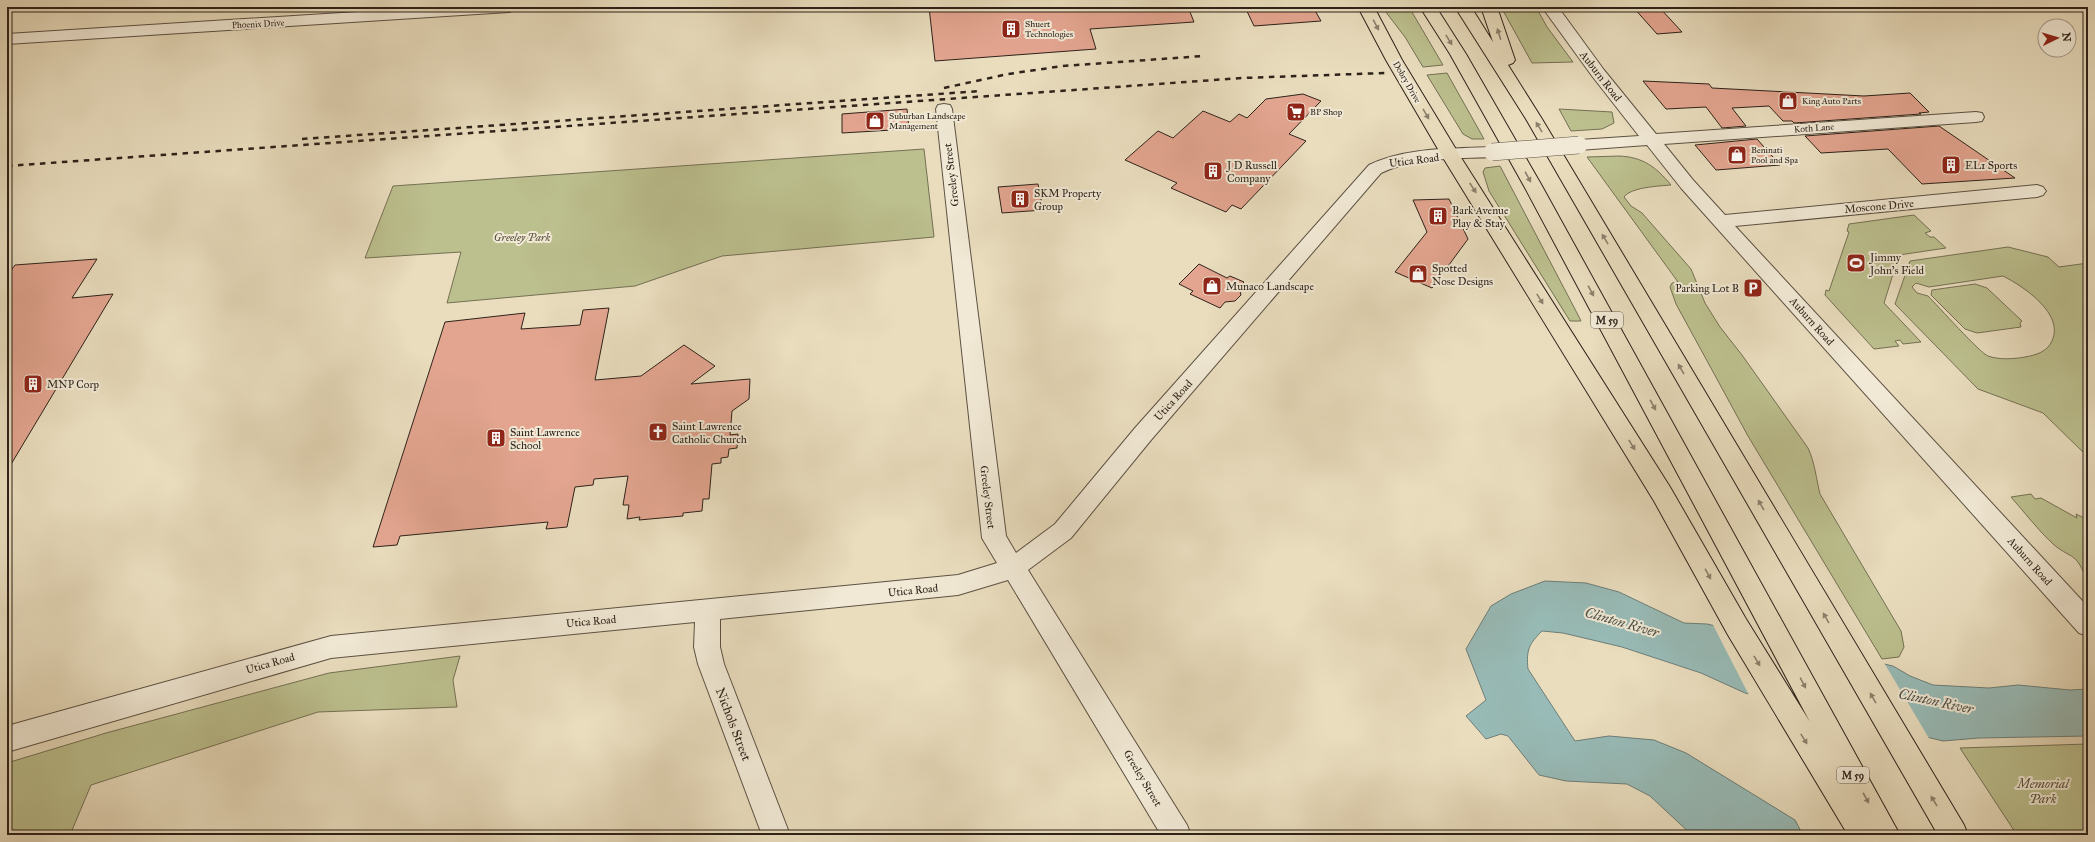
<svg xmlns="http://www.w3.org/2000/svg" width="2095" height="842" font-family="'IM FELL Great Primer',serif">
  <style>
    .green { fill: #bcbf8e; stroke: #747054; fill-rule: evenodd }
    .water { fill: #98bbb7; stroke: #6d7e78 }
    .pier { fill: #e9ddbe }
    .building { fill: #e3a590; stroke: #2d221a }
    .lines { fill: none; stroke-linecap: round; stroke-linejoin: round }
    .minor-casing { stroke: #5c5143; stroke-width: 2 }
    .major-casing { stroke: #2d221a; stroke-width: 2 }
    .highway-casing { stroke: #2d221a; stroke-width: 2 }
    .minor { fill: #f1e9d5; fill-rule: evenodd }
    .major { fill: #e9ddbe; fill-rule: evenodd }
    .highway { fill: #e9ddbe; fill-rule: evenodd }
    .rail { stroke: #2d221a; stroke-width: 2.5; stroke-dasharray: 5.5 5.5; stroke-linecap: butt }
    .minor-bridge-casing { stroke: #5c5143; stroke-width: 18; stroke-linecap: butt }
    .minor-bridge { stroke: #f1e9d5; stroke-width: 17 }
    .oneway { fill: #8b806c }
    .labels { text-anchor: middle; stroke-width: 4; stroke-linejoin: round; paint-order: stroke }
    .far-street-label { font-size: 9px; fill: #2d221a; stroke: #f1e9d5 }
    .far-poi-label { font-size: 9px; fill: #2d221a; stroke: #f1e9d5; text-anchor: start }
    .shield { fill: #f1e9d5; stroke: #685e52; stroke-width: 1 }
    .shield-label { font-size: 10px; font-weight: bold; fill: #2d221a }
    .street-label { font-size: 11px; fill: #2d221a; stroke: #f1e9d5 }
    .poi-label { font-size: 11px; fill: #2d221a; stroke: #f1e9d5; text-anchor: start }
    .park-label { font-size: 11px; font-style: italic; fill: #58513d; stroke: #f1e9d5 }
    .near-street-label { font-size: 13px; fill: #2d221a; stroke: #f1e9d5 }
    .near-park-label { font-size: 13px; font-style: italic; fill: #58513d; stroke: #f1e9d5 }
    .near-water-label { font-size: 14px; font-style: italic; fill: #4d5049; stroke: #f1e9d5 }
  </style>
  <rect width="100%" height="100%" fill="#e9ddbe"/>
  <filter id="stains"><feTurbulence type="fractalNoise" baseFrequency=".005" numOctaves="4"/><feColorMatrix values="0 0 0 0 .2 0 0 0 0 .09 0 0 0 0 .02 0 0 0 .5 -.17"/></filter>
  <radialGradient id="worn" r=".72"><stop offset=".6" stop-color="#630" stop-opacity="0"/><stop offset="1" stop-color="#630" stop-opacity=".3"/></radialGradient>
  <!-- green -->
  <path class="green" d="M 1382,7 L 1409,7 L 1443,65 L 1423,67 L 1405,37 Z
    M 1501,7 L 1536,7 L 1547,27 L 1573,62 L 1532,63 Z
    M 1447,73 L 1484,139 L 1472,139 L 1463,134 L 1427,75 Z
    M 1559,109 L 1612,112 L 1614,123 L 1602,129 L 1571,131 Z
    M 924,149 L 934,237 L 722,256 L 635,286 L 447,303 L 461,252 L 365,258 L 393,186 Z
    M 1619,156 C 1643,157 1656,167 1671,185 C 1660,186 1631,187 1624,197 L 1631,206 L 1642,213 L 1691,269 L 1705,303 L 1720,327 L 1742,355 L 1808,448 C 1815,463 1816,478 1820,494 L 1901,631 L 1904,647 L 1899,657 L 1882,659 L 1748,436 L 1676,304 L 1670,287 L 1672,283 L 1678,282 L 1587,157 Z
    M 1500,166 L 1577,313 L 1581,321 L 1570,321 L 1489,191 L 1483,172 L 1485,168 Z
    M 1914,215 L 1931,231 L 1925,233 L 1930,237 L 1934,237 L 1946,248 L 1899,255 L 1884,303 L 1921,342 L 1903,344 L 1900,340 L 1895,341 L 1899,346 L 1874,349 L 1825,295 L 1826,290 L 1829,291 L 1849,232 L 1847,231 L 1849,224 Z
    M 2008,247 L 2048,257 L 2059,267 L 2088,263 L 2088,457 L 2043,413 L 1978,389 L 1895,304 L 1910,261 ZM 2003,276 C 2023,286 2065,314 2052,341 C 2047,352 2036,355 2025,357 C 2014,359 1999,360 1988,356 C 1981,354 1937,305 1928,296 L 1917,293 L 1912,287 L 1916,283 L 1929,287 Z
    M 1975,284 L 1987,288 L 2022,321 L 2020,323 L 2021,327 L 1977,333 L 1965,329 L 1931,295 L 1932,290 Z
    M 2031,494 L 2035,499 L 2041,498 L 2077,518 L 2076,514 L 2088,520 L 2083,520 L 2088,527 L 2088,577 L 2085,576 C 2076,552 2069,558 2053,544 C 2038,530 2025,513 2011,497 Z
    M 460,656 L 453,680 L 457,707 L 318,712 L 91,785 L 70,835 L 7,835 L 7,763 L 106,733 L 329,673 Z
    M 2088,744 L 2088,835 L 2017,835 L 1960,748 Z"/>
  <!-- water -->
  <path class="water" d="M 1545,581 L 1586,583 L 1619,592 L 1684,623 L 1707,624 L 1893,666 L 1910,676 L 1933,685 L 1989,688 L 2018,685 L 2070,690 L 2088,689 L 2088,736 L 1979,738 L 1943,741 L 1745,693 L 1701,673 L 1622,647 L 1563,633 L 1542,631 C 1529,644 1526,650 1528,669 L 1575,741 L 1609,736 L 1654,740 L 1686,753 L 1795,820 L 1803,835 L 1692,835 L 1650,796 L 1627,784 L 1566,781 L 1539,775 L 1508,736 L 1501,734 L 1486,739 L 1466,716 L 1486,700 L 1466,649 L 1491,606 L 1511,594 Z"/>
  <!-- pier -->
  <path class="pier" d="M 1712,623 L 1883,661 L 1930,740 L 1750,697 Z"/>
  <!-- building -->
  <path class="building" d="M 929,7 L 1188,7 L 1194,22 L 1090,29 L 1096,49 L 935,61 Z
    M 1245,7 L 1313,7 L 1321,21 L 1254,26 Z
    M 1633,7 L 1659,7 L 1682,32 L 1657,34 Z
    M 1643,81 L 1709,84 L 1712,88 L 1864,96 L 1910,93 L 1929,112 L 1919,113 L 1921,114 L 1794,123 L 1792,121 L 1783,121 L 1769,106 L 1732,108 L 1746,126 L 1722,128 L 1706,107 L 1666,109 Z
    M 1303,94 L 1321,101 L 1289,134 L 1306,141 L 1241,209 L 1232,205 L 1226,212 L 1171,188 L 1177,183 L 1125,160 L 1158,131 L 1173,138 L 1203,111 L 1230,122 L 1239,114 L 1247,118 L 1266,99 Z
    M 907,109 L 909,129 L 842,133 L 842,114 Z
    M 1939,126 L 2015,178 L 1922,184 L 1888,149 L 1821,153 L 1805,136 Z
    M 1757,139 L 1780,165 L 1716,170 L 1695,145 Z
    M 1038,184 L 1043,210 L 1002,213 L 998,187 Z
    M 1449,199 L 1468,239 L 1432,288 L 1395,272 L 1427,232 L 1413,200 Z
    M 97,259 L 72,298 L 113,294 L 7,471 L 7,276 L 15,265 Z
    M 1199,264 L 1227,278 L 1230,276 L 1244,282 L 1239,287 L 1241,295 L 1235,301 L 1225,302 L 1220,308 L 1190,294 L 1193,291 L 1179,284 Z
    M 609,308 L 595,380 L 641,376 L 684,345 L 715,366 L 691,384 L 750,379 L 749,399 L 732,411 L 730,435 L 738,434 L 737,448 L 729,449 L 728,457 L 721,458 L 721,463 L 712,464 L 709,499 L 703,499 L 702,511 L 683,513 L 683,516 L 639,520 L 640,517 L 627,519 L 629,505 L 623,505 L 628,476 L 594,479 L 593,485 L 575,487 L 567,527 L 546,529 L 548,522 L 400,536 L 397,545 L 373,547 L 445,322 L 525,313 L 521,329 L 580,325 L 583,310 Z"/>
  <g class="lines">
    <!-- minor casing -->
    <g class="minor-casing">
      <path id="minor" d="M 437,7 L 517,7 L 514,10 L 509,12 L 7,44 L 7,34 Z
        M 1542,7 L 1558,7 L 1604,70 L 1656,134 L 1976,112 L 1982,113 L 1984,117 L 1982,121 L 1976,122 L 1664,144 L 1693,180 L 1725,215 L 2037,185 L 2043,187 L 2046,191 L 2043,195 L 2037,197 L 1735,226 L 2088,607 L 2088,636 L 2079,633 L 1681,188 L 1647,145 L 1579,150 L 1573,149 L 1570,145 L 1573,141 L 1579,140 L 1639,136 L 1592,76 Z
        M 944,104 L 950,105 L 952,109 L 1006,536 L 1016,553 L 1055,524 L 1135,428 L 1369,165 C 1406,147 1452,149 1492,147 L 1498,148 L 1501,152 L 1498,156 L 1492,157 C 1456,159 1414,157 1381,173 L 1151,440 L 1071,538 L 1028,570 L 1187,825 L 1191,835 L 1161,835 L 1008,580 L 958,595 L 720,619 L 720,647 L 724,664 L 790,835 L 762,835 L 698,664 L 694,647 L 695,622 L 331,658 L 7,752 L 7,726 L 331,636 L 958,575 L 997,563 L 982,538 L 936,109 L 938,105 Z"/>
    </g>
    <!-- major casing -->
    <g class="major-casing">
      <path id="major" d="M 1358,7 L 1374,7 L 1402,60 L 1460,156 L 1457,160 L 1451,161 L 1445,160 L 1442,156 L 1386,60 Z"/>
    </g>
    <!-- highway casing -->
    <g class="highway-casing">
      <path id="highway" d="M 1420,7 L 1436,7 L 1466,54 L 1542,186 L 1900,835 L 1848,835 L 1728,635 L 1654,501 L 1442,156 L 1445,152 L 1451,151 L 1457,152 L 1460,156 L 1670,487 L 1746,619 L 1810,722 L 1524,186 L 1450,54 Z
        M 1455,7 L 1471,7 L 1493,42 L 1481,7 L 1497,7 L 1515,60 L 1513,63 L 1508,65 L 1542,119 L 1964,825 L 1968,835 L 1938,835 L 1526,119 Z"/>
    </g>
    <!-- minor -->
    <use href="#minor" class="minor"/>
    <!-- major -->
    <use href="#major" class="major"/>
    <!-- highway -->
    <use href="#highway" class="highway"/>
    <!-- rail -->
    <path class="rail" d="M 944,88 L 1008,74 L 1063,66 L 1203,56
      M 302,139 L 981,91
      M 7,166 L 1242,78 L 1385,73"/>
    <!-- minor-bridge casing -->
    <g class="minor-bridge-casing">
      <path id="minor-bridge" d="M 1492,152 L 1579,145"/>
    </g>
    <!-- minor-bridge -->
    <use href="#minor-bridge" class="minor-bridge"/>
  </g>
  <!-- one-way arrows -->
  <defs><path id="oneway-solid" d="M-6-.8H1V-3.2L6.5 0L1 3.2V.8H-6Z"/></defs>
  <g class="oneway">
    <use href="#oneway-solid" transform="translate(1376 25) rotate(62)"/>
    <use href="#oneway-solid" transform="translate(1499 34) rotate(-107)"/>
    <use href="#oneway-solid" transform="translate(1449 40) rotate(58)"/>
    <use href="#oneway-solid" transform="translate(1426 114) rotate(60)"/>
    <use href="#oneway-solid" transform="translate(1539 127) rotate(-121)"/>
    <use href="#oneway-solid" transform="translate(1528 177) rotate(61)"/>
    <use href="#oneway-solid" transform="translate(1473 188) rotate(57)"/>
    <use href="#oneway-solid" transform="translate(1605 239) rotate(-121)"/>
    <use href="#oneway-solid" transform="translate(1591 291) rotate(61)"/>
    <use href="#oneway-solid" transform="translate(1540 299) rotate(58)"/>
    <use href="#oneway-solid" transform="translate(1681 369) rotate(-120)"/>
    <use href="#oneway-solid" transform="translate(1653 405) rotate(61)"/>
    <use href="#oneway-solid" transform="translate(1632 445) rotate(58)"/>
    <use href="#oneway-solid" transform="translate(1761 505) rotate(-120)"/>
    <use href="#oneway-solid" transform="translate(1708 574) rotate(61)"/>
    <use href="#oneway-solid" transform="translate(1826 618) rotate(-120)"/>
    <use href="#oneway-solid" transform="translate(1757 661) rotate(59)"/>
    <use href="#oneway-solid" transform="translate(1803 683) rotate(62)"/>
    <use href="#oneway-solid" transform="translate(1873 698) rotate(-120)"/>
    <use href="#oneway-solid" transform="translate(1804 739) rotate(58)"/>
    <use href="#oneway-solid" transform="translate(1866 798) rotate(61)"/>
    <use href="#oneway-solid" transform="translate(1934 801) rotate(-121)"/>
  </g>
  <!-- icons -->
  <defs>
    <g id="building-square" transform="scale(1)"><rect x="-9" y="-9" width="18" height="18" rx="4" fill="#8f2418" stroke="#f1e9d5"/><path d="M-4-6H4V6H1V3H-1V6H-4ZM-2.5-4.3h1.7v1.8h-1.7ZM.8-4.3h1.7v1.8H.8ZM-2.5-1h1.7V.8h-1.7ZM.8-1h1.7V.8H.8Z" fill="#fff"/></g>
    <g id="shop-square" transform="scale(1)"><rect x="-9" y="-9" width="18" height="18" rx="4" fill="#8f2418" stroke="#f1e9d5"/><path d="M-5-2.5h2.3a2.7 3.5 0 0 1 5.4 0H5L5.5 6h-11ZM-1.5-2.5h3a1.5 2.3 0 0 0-3 0Z" fill="#fff"/></g>
    <g id="supermarket-square" transform="scale(1)"><rect x="-9" y="-9" width="18" height="18" rx="4" fill="#8f2418" stroke="#f1e9d5"/><path d="M-6-5.5h2.5l.6 2H6L4.5 2H-2.5L-4.4-4H-6ZM-1.5 3.2a1.3 1.3 0 1 0 .1 0ZM3 3.2a1.3 1.3 0 1 0 .1 0Z" fill="#fff"/></g>
    <g id="stadium-square" transform="scale(1)"><rect x="-9" y="-9" width="18" height="18" rx="4" fill="#8f2418" stroke="#f1e9d5"/><path d="M0-5a6.5 5 0 1 0 0 10a6.5 5 0 1 0 0-10ZM-3.5-1.8h7v3.6h-7Z" fill="#fff"/></g>
    <g id="parking-square" transform="scale(1)"><rect x="-9" y="-9" width="18" height="18" rx="4" fill="#8f2418" stroke="#f1e9d5"/><path d="M-3.5-5.5H1a3.5 3.5 0 0 1 0 7H-1V5.5H-3.5ZM-1-3.4V-.6H.8a1.4 1.4 0 0 0 0-2.8Z" fill="#fff"/></g>
    <g id="church-square" transform="scale(1)"><rect x="-9" y="-9" width="18" height="18" rx="4" fill="#8f2418" stroke="#f1e9d5"/><path d="M-1.2-6h2.4v3.5h3.3v2.4h-3.3V6h-2.4V-.1h-3.3v-2.4h3.3Z" fill="#fff"/></g>
  </defs>
  <g fill-rule="evenodd">
    <use href="#building-square" x="1011" y="29"/>
    <use href="#shop-square" x="1788" y="101"/>
    <use href="#supermarket-square" x="1296" y="112"/>
    <use href="#shop-square" x="875" y="121"/>
    <use href="#shop-square" x="1737" y="155"/>
    <use href="#building-square" x="1951" y="165"/>
    <use href="#building-square" x="1213" y="171"/>
    <use href="#building-square" x="1020" y="199"/>
    <use href="#building-square" x="1438" y="216"/>
    <use href="#stadium-square" x="1856" y="263"/>
    <use href="#shop-square" x="1418" y="274"/>
    <use href="#shop-square" x="1212" y="286"/>
    <use href="#parking-square" x="1753" y="288"/>
    <use href="#building-square" x="33" y="384"/>
    <use href="#church-square" x="658" y="432"/>
    <use href="#building-square" x="496" y="438"/>
  </g>
  <g class="labels">
    <!-- far-street labels -->
    <g class="far-street-label">
      <text transform="translate(258 24) rotate(-3)" y="3">Phoenix Drive</text>
      <text transform="translate(1407 82) rotate(60)" y="3">Dobry Drive</text>
      <text transform="translate(1814 128) rotate(-4)" y="3">Koth Lane</text>
    </g>
    <!-- far-poi labels -->
    <g class="far-poi-label">
      <text x="1025" y="27">Shuert<tspan x="1025" dy="10">Technologies</tspan></text>
      <text x="1802" y="104">King Auto Parts</text>
      <text x="1310" y="115">BP Shop</text>
      <text x="889" y="119">Suburban Landscape<tspan x="889" dy="10">Management</tspan></text>
      <text x="1751" y="153">Beninati<tspan x="1751" dy="10">Pool and Spa</tspan></text>
    </g>
    <!-- shield labels -->
    <g class="shield">
      <rect x="1591" y="312" width="32" height="16" rx="3"/>
      <rect x="1837" y="767" width="32" height="16" rx="3"/>
    </g>
    <g class="shield-label">
      <text x="1607" y="324">M 59</text>
      <text x="1853" y="779">M 59</text>
    </g>
    <!-- street labels -->
    <g class="street-label">
      <text transform="translate(1601 76) rotate(52)" y="4">Auburn Road</text>
      <text transform="translate(1414 160) rotate(-7)" y="4">Utica Road</text>
      <text transform="translate(951 175) rotate(-97)" y="4">Greeley Street</text>
      <text transform="translate(1879 206) rotate(-5)" y="4">Moscone Drive</text>
      <text transform="translate(1812 321) rotate(48)" y="4">Auburn Road</text>
      <text transform="translate(1173 400) rotate(-48)" y="4">Utica Road</text>
      <text transform="translate(988 497) rotate(83)" y="4">Greeley Street</text>
      <text transform="translate(2030 561) rotate(48)" y="4">Auburn Road</text>
      <text transform="translate(913 590) rotate(-6)" y="4">Utica Road</text>
      <text transform="translate(591 621) rotate(-5)" y="4">Utica Road</text>
      <text transform="translate(270 663) rotate(-16)" y="4">Utica Road</text>
      <text transform="translate(1143 778) rotate(59)" y="4">Greeley Street</text>
    </g>
    <!-- poi labels -->
    <g class="poi-label">
      <text x="1227" y="169">J D Russell<tspan x="1227" dy="13">Company</tspan></text>
      <text x="1965" y="169">EL1 Sports</text>
      <text x="1034" y="197">SKM Property<tspan x="1034" dy="13">Group</tspan></text>
      <text x="1452" y="214">Bark Avenue<tspan x="1452" dy="13">Play &amp; Stay</tspan></text>
      <text x="1870" y="261">Jimmy<tspan x="1870" dy="13">John's Field</tspan></text>
      <text x="1432" y="272">Spotted<tspan x="1432" dy="13">Nose Designs</tspan></text>
      <text x="1226" y="290">Munaco Landscape</text>
      <text x="1739" y="292" text-anchor="end">Parking Lot B</text>
      <text x="47" y="388">MNP Corp</text>
      <text x="672" y="430">Saint Lawrence<tspan x="672" dy="13">Catholic Church</tspan></text>
      <text x="510" y="436">Saint Lawrence<tspan x="510" dy="13">School</tspan></text>
    </g>
    <!-- park labels -->
    <g class="park-label">
      <text x="522" y="241">Greeley Park</text>
    </g>
    <!-- near-street labels -->
    <g class="near-street-label">
      <text transform="translate(734 724) rotate(69)" y="5">Nichols Street</text>
    </g>
    <!-- near-park labels -->
    <g class="near-park-label">
      <text x="2043" y="788">Memorial<tspan x="2043" dy="15">Park</tspan></text>
    </g>
    <!-- near-water labels -->
    <g class="near-water-label">
      <text transform="translate(1622 622) rotate(16)" y="5">Clinton River</text>
      <text transform="translate(1936 701) rotate(12)" y="5">Clinton River</text>
    </g>
  </g>
  <!-- margin -->
  <rect width="2095" height="842" fill="none" stroke="#e9ddbe" stroke-width="24"/>
  <rect x="8" y="8" width="2079" height="826" fill="none" stroke="#2d221a" stroke-width="2"/>
  <rect x="12" y="12" width="2071" height="818" fill="none" stroke="#2d221a"/>
  <!-- north arrow -->
  <g transform="translate(2057 38) rotate(85)"><circle r="19" fill="#f1e9d5" stroke="#a3998a"/>
  <path d="M0-3L7 15L0 10L-7 15Z" fill="#8f2418"/>
  <text y="-6" font-size="11" font-weight="bold" text-anchor="middle" fill="#2d221a">N</text>
  </g>
  <rect width="100%" height="100%" filter="url(#stains)"/>
  <rect width="100%" height="100%" fill="url(#worn)"/>
</svg>
